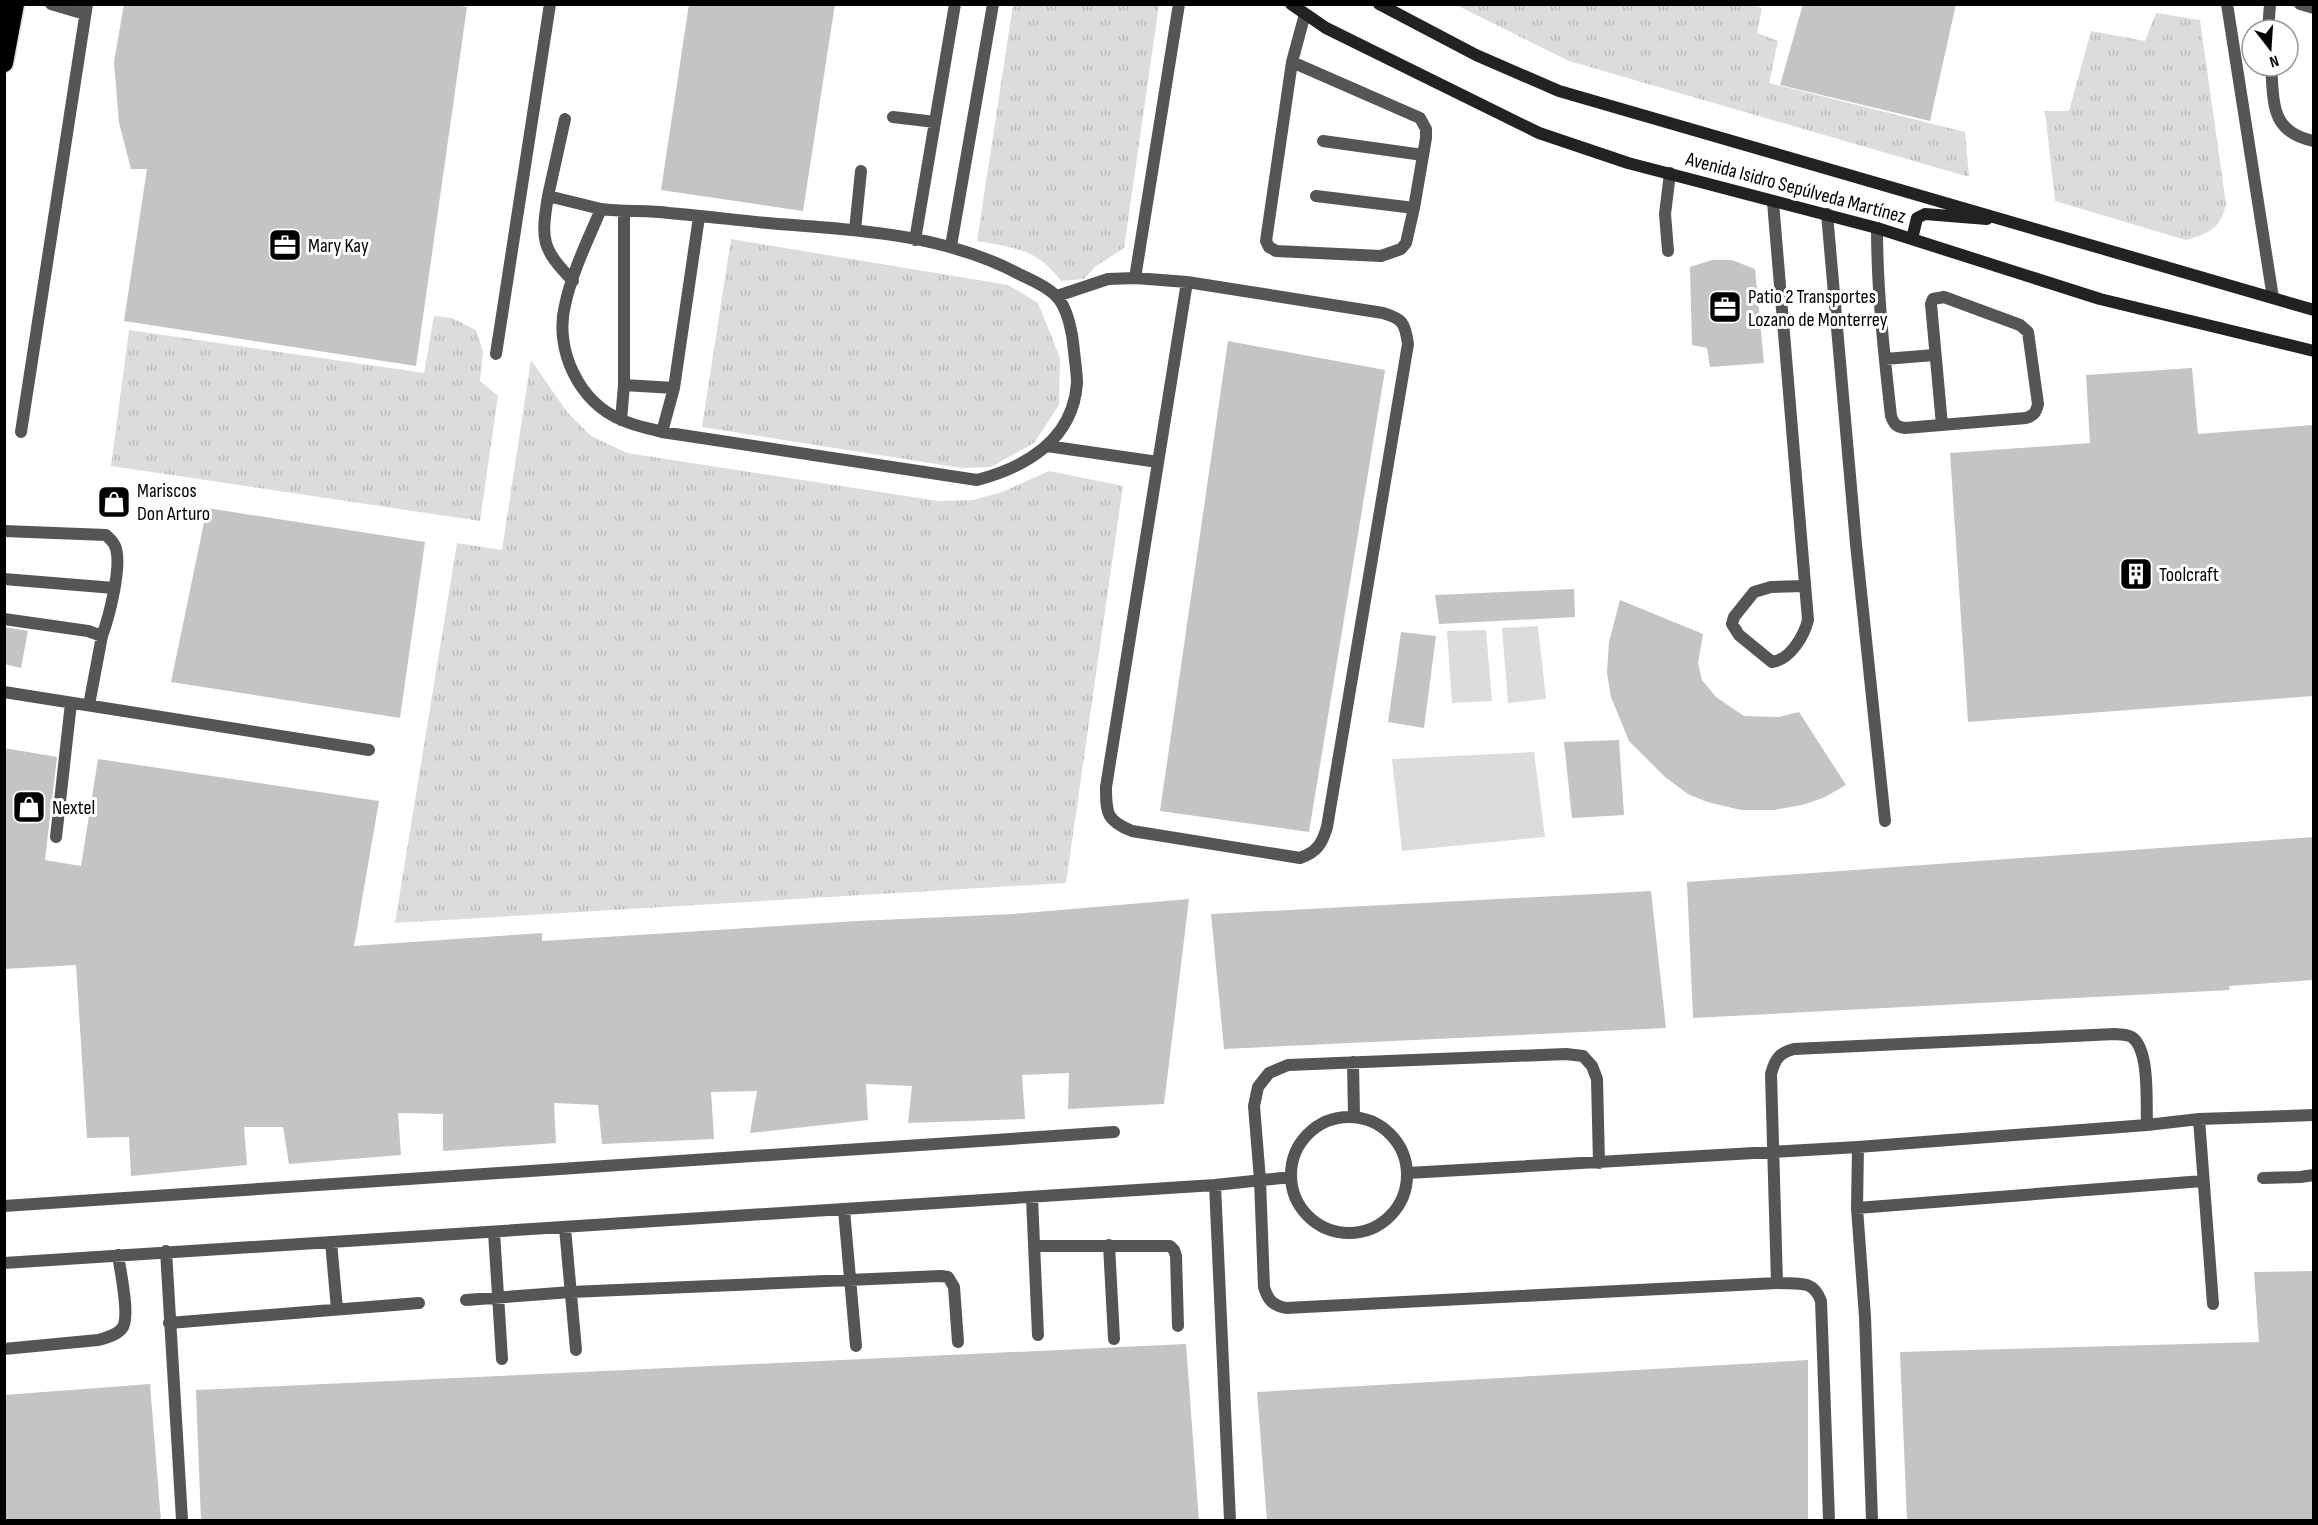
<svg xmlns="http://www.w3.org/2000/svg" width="2318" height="1525" font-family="'Sofia Sans Condensed',sans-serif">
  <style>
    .grass { fill: url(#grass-tufts) }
    .park { fill: #dcdcdc }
    .building { fill: #c4c4c4 }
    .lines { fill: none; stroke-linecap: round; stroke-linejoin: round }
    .highway-casing { stroke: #dbdbdb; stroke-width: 21 }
    .lane { stroke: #555; stroke-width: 12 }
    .street { stroke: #555; stroke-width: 12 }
    .secondary { stroke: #222; stroke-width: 12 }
    .highway { stroke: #000; stroke-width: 18 }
    .labels { text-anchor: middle; stroke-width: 6; stroke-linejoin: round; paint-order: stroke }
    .street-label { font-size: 20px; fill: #000; stroke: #fff }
    .poi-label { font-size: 20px; fill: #000; stroke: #fff; text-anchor: start }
  </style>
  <defs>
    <pattern id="grass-tufts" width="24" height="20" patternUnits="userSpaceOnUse" patternTransform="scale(1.5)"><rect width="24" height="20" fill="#dcdcdc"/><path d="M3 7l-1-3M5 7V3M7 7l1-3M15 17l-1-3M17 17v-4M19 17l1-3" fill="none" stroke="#bbb"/></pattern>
  </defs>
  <rect width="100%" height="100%" fill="#fff"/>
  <!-- grass -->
  <path class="grass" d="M 1749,4 L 1762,8 L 1757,33 L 1778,41 L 1769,83 L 1965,132 L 1969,177 L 1569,61 L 1456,5 Z
    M 1013,5 L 1159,5 L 1124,248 L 1096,266 L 1084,279 L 1061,281 C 1036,248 1015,248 977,241 Z
    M 2156,13 L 2200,20 L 2226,204 C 2220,229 2210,233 2186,240 L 2055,201 L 2045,111 L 2069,111 L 2091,31 L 2145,41 Z
    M 731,239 L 1008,285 L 1038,303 L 1060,358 L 1059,405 L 1034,443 L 991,467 L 962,468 L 702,427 Z
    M 434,316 L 452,318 L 476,330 L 483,352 L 480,381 L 498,396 L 480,521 L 111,466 L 129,330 L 424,373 Z
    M 531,360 L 567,412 L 591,436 L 627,453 L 938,501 L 973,500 L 1002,492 L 1049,471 L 1123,486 L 1066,883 L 395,923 L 457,543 L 502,550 Z"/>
  <!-- park -->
  <path class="park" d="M 1538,626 L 1546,699 L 1508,703 L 1502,628 Z
    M 1486,630 L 1492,701 L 1452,703 L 1447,631 Z
    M 1534,752 L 1545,837 L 1402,851 L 1392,759 Z"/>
  <!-- building -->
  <path class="building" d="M 124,4 L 449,4 L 467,7 L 416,366 L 124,321 L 147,169 L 131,169 L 119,123 L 114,62 Z
    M 689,4 L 835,4 L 803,211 L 661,190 Z
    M 1803,4 L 1956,4 L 1930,121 L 1780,85 Z
    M 1712,260 L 1732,260 L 1755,269 L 1764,363 L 1710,367 L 1707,348 L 1692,345 L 1690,267 Z
    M 1228,341 L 1385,370 L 1309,832 L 1160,811 Z
    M 2192,368 L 2198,434 L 2313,425 L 2313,696 L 1968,722 L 1950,453 L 2090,443 L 2086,375 Z
    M 207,508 L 425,542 L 400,718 L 171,682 Z
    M 1574,589 L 1575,617 L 1439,624 L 1435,595 Z
    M 1620,600 L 1703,634 L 1698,663 L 1702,680 L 1716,697 L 1744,716 L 1779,717 L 1799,712 L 1846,785 L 1823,798 L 1802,805 L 1774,810 L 1741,810 L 1707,802 L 1688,794 L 1665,777 L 1629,741 L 1611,697 L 1607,673 L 1609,642 Z
    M 4,627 L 28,631 L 21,668 L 4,664 Z
    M 1401,632 L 1436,636 L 1424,728 L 1388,722 Z
    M 1619,740 L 1624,815 L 1572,818 L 1564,742 Z
    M 4,748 L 57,757 L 45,860 L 81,866 L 98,759 L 379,801 L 354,946 L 542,933 L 542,941 L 857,921 L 1013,914 L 1189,899 L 1164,1104 L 1068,1109 L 1069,1073 L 1022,1075 L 1025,1119 L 908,1123 L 912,1086 L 866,1084 L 868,1120 L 750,1133 L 757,1091 L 711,1092 L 714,1139 L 602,1144 L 598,1105 L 554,1103 L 556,1143 L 443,1151 L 443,1114 L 398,1113 L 401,1155 L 289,1164 L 283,1127 L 244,1127 L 247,1165 L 131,1176 L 129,1137 L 87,1138 L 76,965 L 4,969 Z
    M 2313,837 L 2313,980 L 2229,986 L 2230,990 L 1693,1018 L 1687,882 Z
    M 1651,891 L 1666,1028 L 1224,1049 L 1211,914 Z
    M 2313,1271 L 2313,1521 L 1907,1521 L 1900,1352 L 2259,1342 L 2254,1272 Z
    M 1186,1344 L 1199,1521 L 201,1521 L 196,1390 Z
    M 1808,1360 L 1808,1521 L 1267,1521 L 1257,1392 Z
    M 150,1384 L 161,1521 L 4,1521 L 4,1395 Z"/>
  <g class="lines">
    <!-- highway casing -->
    <g class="highway-casing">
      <path id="highway" d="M 4,63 L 15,4"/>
    </g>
    <!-- lane -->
    <path class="lane" d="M 51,4 L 85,14
      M 2227,4 L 2273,298
      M 1292,62 L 1420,118 L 1426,129 L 1426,138 L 1414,208 L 1406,243 L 1401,249 L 1381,256 L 1276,251 L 1269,247 L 1266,241 Z
      M 1292,62 L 1305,14
      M 893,117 L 935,122
      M 565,119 L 548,196 L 601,209
      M 1323,141 L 1423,155
      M 548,196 C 541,240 541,248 573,281
      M 1316,196 L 1414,208
      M 1773,202 L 1808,620 C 1804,636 1790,660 1772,662 L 1739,635 L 1732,624 L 1734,617 L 1754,592 L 1771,587 L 1804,586
      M 601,209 C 624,212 647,210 669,213 C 706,216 742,221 778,224 C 861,230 947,235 1021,275 C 1032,280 1048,287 1056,296 C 1068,307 1073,336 1074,351 C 1075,362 1077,373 1077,383 C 1073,440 1026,467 977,480 L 662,432 C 649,428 634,426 622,420 C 579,403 554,349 565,305 C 572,272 588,240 601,209 Z
      M 1827,214 L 1856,544 L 1885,821
      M 1877,228 C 1877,291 1884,353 1891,416 C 1894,424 1896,427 1905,428 L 2026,418 C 2034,415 2036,413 2038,404 L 2028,332 L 2020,325 L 1944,297 L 1933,299 L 1931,304 L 1942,425
      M 855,230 L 861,171
      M 915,240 L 955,4
      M 951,246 L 993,4
      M 1668,251 L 1665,214 L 1670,173
      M 1135,278 L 1179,4
      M 1057,296 L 1108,279 L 1135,278 L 1187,282 L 1383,313 C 1403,319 1405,323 1408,344 L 1327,827 C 1322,844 1317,852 1300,858 L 1132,831 C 1107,821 1106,814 1106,787 L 1187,282
      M 496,354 L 550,4
      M 1885,359 L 1934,355
      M 624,385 L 674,388
      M 621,420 L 624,385 L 624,212
      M 21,432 L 87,4
      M 662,432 L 674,388 L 699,217
      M 1047,446 L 1158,462
      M 4,531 L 106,535 C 109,538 113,541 115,546 C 123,564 109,617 102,636 L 88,631 L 4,619
      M 4,579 L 114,588
      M 4,692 L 369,750
      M 89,705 L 102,636
      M 56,837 L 71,703
      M 1353,1062 L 1354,1117
      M1291 1175a58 58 0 1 1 116 0a58 58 0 1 1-116 0Z
      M 2199,1119 L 2213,1304
      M 1858,1147 L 1857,1208 L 1865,1317 L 1872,1520
      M 1599,1163 L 1597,1079 L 1592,1066 L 1583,1056 L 1566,1054 L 1288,1065 L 1269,1073 L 1258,1087 L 1254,1106 L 1260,1180 L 1264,1287 C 1268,1300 1272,1305 1286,1308 L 1777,1283 L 1771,1074 C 1775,1059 1779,1053 1794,1049 L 2115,1034 C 2121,1035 2129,1034 2133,1038 C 2150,1052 2146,1104 2147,1125
      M 1408,1173 L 1858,1147 L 2147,1125 L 2199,1119 L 2314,1115
      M 2263,1178 L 2300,1177 L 2314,1175
      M 1215,1185 L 1230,1520
      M 1032,1198 L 1038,1335
      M 4,1206 L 1114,1132
      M 1857,1208 L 2203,1181
      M 844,1210 L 856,1346
      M 565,1228 L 576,1350
      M 494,1232 L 502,1359
      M 331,1242 L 337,1309
      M 1109,1245 L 1114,1339
      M 1034,1246 L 1170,1246 L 1174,1250 L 1176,1256 L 1178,1326
      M 166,1251 L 182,1520
      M 4,1263 L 1215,1185 L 1291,1177
      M 1777,1283 C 1798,1284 1813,1279 1821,1301 L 1829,1520
      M 466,1300 L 571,1292 L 941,1276 L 948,1277 L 954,1287 L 958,1342
      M 169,1323 L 419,1303
      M 4,1349 L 98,1340 C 106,1338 118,1335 123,1327 C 130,1314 120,1270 118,1255"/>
    <!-- street -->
    <path class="street" d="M 2300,4 L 2314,8
      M 2268,30 L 2270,4
      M 2271,66 C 2274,103 2270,132 2314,141"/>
    <!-- secondary -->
    <path class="secondary" d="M 1291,4 L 1326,28 L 1539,133 L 1628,163 L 1877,228 L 2100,299 L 2314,351
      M 1379,4 L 1476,55 L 1559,91 L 2314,310
      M 1912,239 L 1917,218 L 1925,214 L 1987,219"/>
    <!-- highway -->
    <use href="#highway" class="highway"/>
  </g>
  <!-- icons -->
  <defs>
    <g id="office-square" transform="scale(1.725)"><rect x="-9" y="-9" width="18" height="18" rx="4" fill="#000" stroke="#fff"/><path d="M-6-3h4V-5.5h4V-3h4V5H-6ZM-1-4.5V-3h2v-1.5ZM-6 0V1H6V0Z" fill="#fff"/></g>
    <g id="shop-square" transform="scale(1.725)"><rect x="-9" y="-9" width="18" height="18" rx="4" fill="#000" stroke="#fff"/><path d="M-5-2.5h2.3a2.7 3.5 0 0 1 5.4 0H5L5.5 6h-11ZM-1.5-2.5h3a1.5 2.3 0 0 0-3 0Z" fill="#fff"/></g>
    <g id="building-square" transform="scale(1.725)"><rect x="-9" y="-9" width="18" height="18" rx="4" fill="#000" stroke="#fff"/><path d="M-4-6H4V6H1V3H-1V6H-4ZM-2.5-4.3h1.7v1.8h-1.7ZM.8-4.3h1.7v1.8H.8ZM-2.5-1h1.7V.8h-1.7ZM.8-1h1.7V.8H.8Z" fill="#fff"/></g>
  </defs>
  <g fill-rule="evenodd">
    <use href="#office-square" x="285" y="245"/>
    <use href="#office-square" x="1725" y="307"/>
    <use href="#shop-square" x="114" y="502"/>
    <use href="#building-square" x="2136" y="574"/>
    <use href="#shop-square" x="29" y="807"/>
  </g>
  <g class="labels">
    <!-- street labels -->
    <g class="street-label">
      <text transform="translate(1796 187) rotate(15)" y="7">Avenida Isidro Sepúlveda Martínez</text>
    </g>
    <!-- poi labels -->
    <g class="poi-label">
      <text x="308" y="252">Mary Kay</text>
      <text x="1748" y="303">Patio 2 Transportes<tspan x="1748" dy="23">Lozano de Monterrey</tspan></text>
      <text x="137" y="497">Mariscos<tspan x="137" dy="23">Don Arturo</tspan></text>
      <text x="2159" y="581">Toolcraft</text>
      <text x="52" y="814">Nextel</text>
    </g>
  </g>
  <!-- border -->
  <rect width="2318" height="1525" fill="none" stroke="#000000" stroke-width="12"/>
  <!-- north arrow -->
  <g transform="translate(2270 48) rotate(163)"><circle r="28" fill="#ffffff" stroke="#999999" stroke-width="1.5"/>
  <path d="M0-4.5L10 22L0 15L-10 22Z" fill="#000000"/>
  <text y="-9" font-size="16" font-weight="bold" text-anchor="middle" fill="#000000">N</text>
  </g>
</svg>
